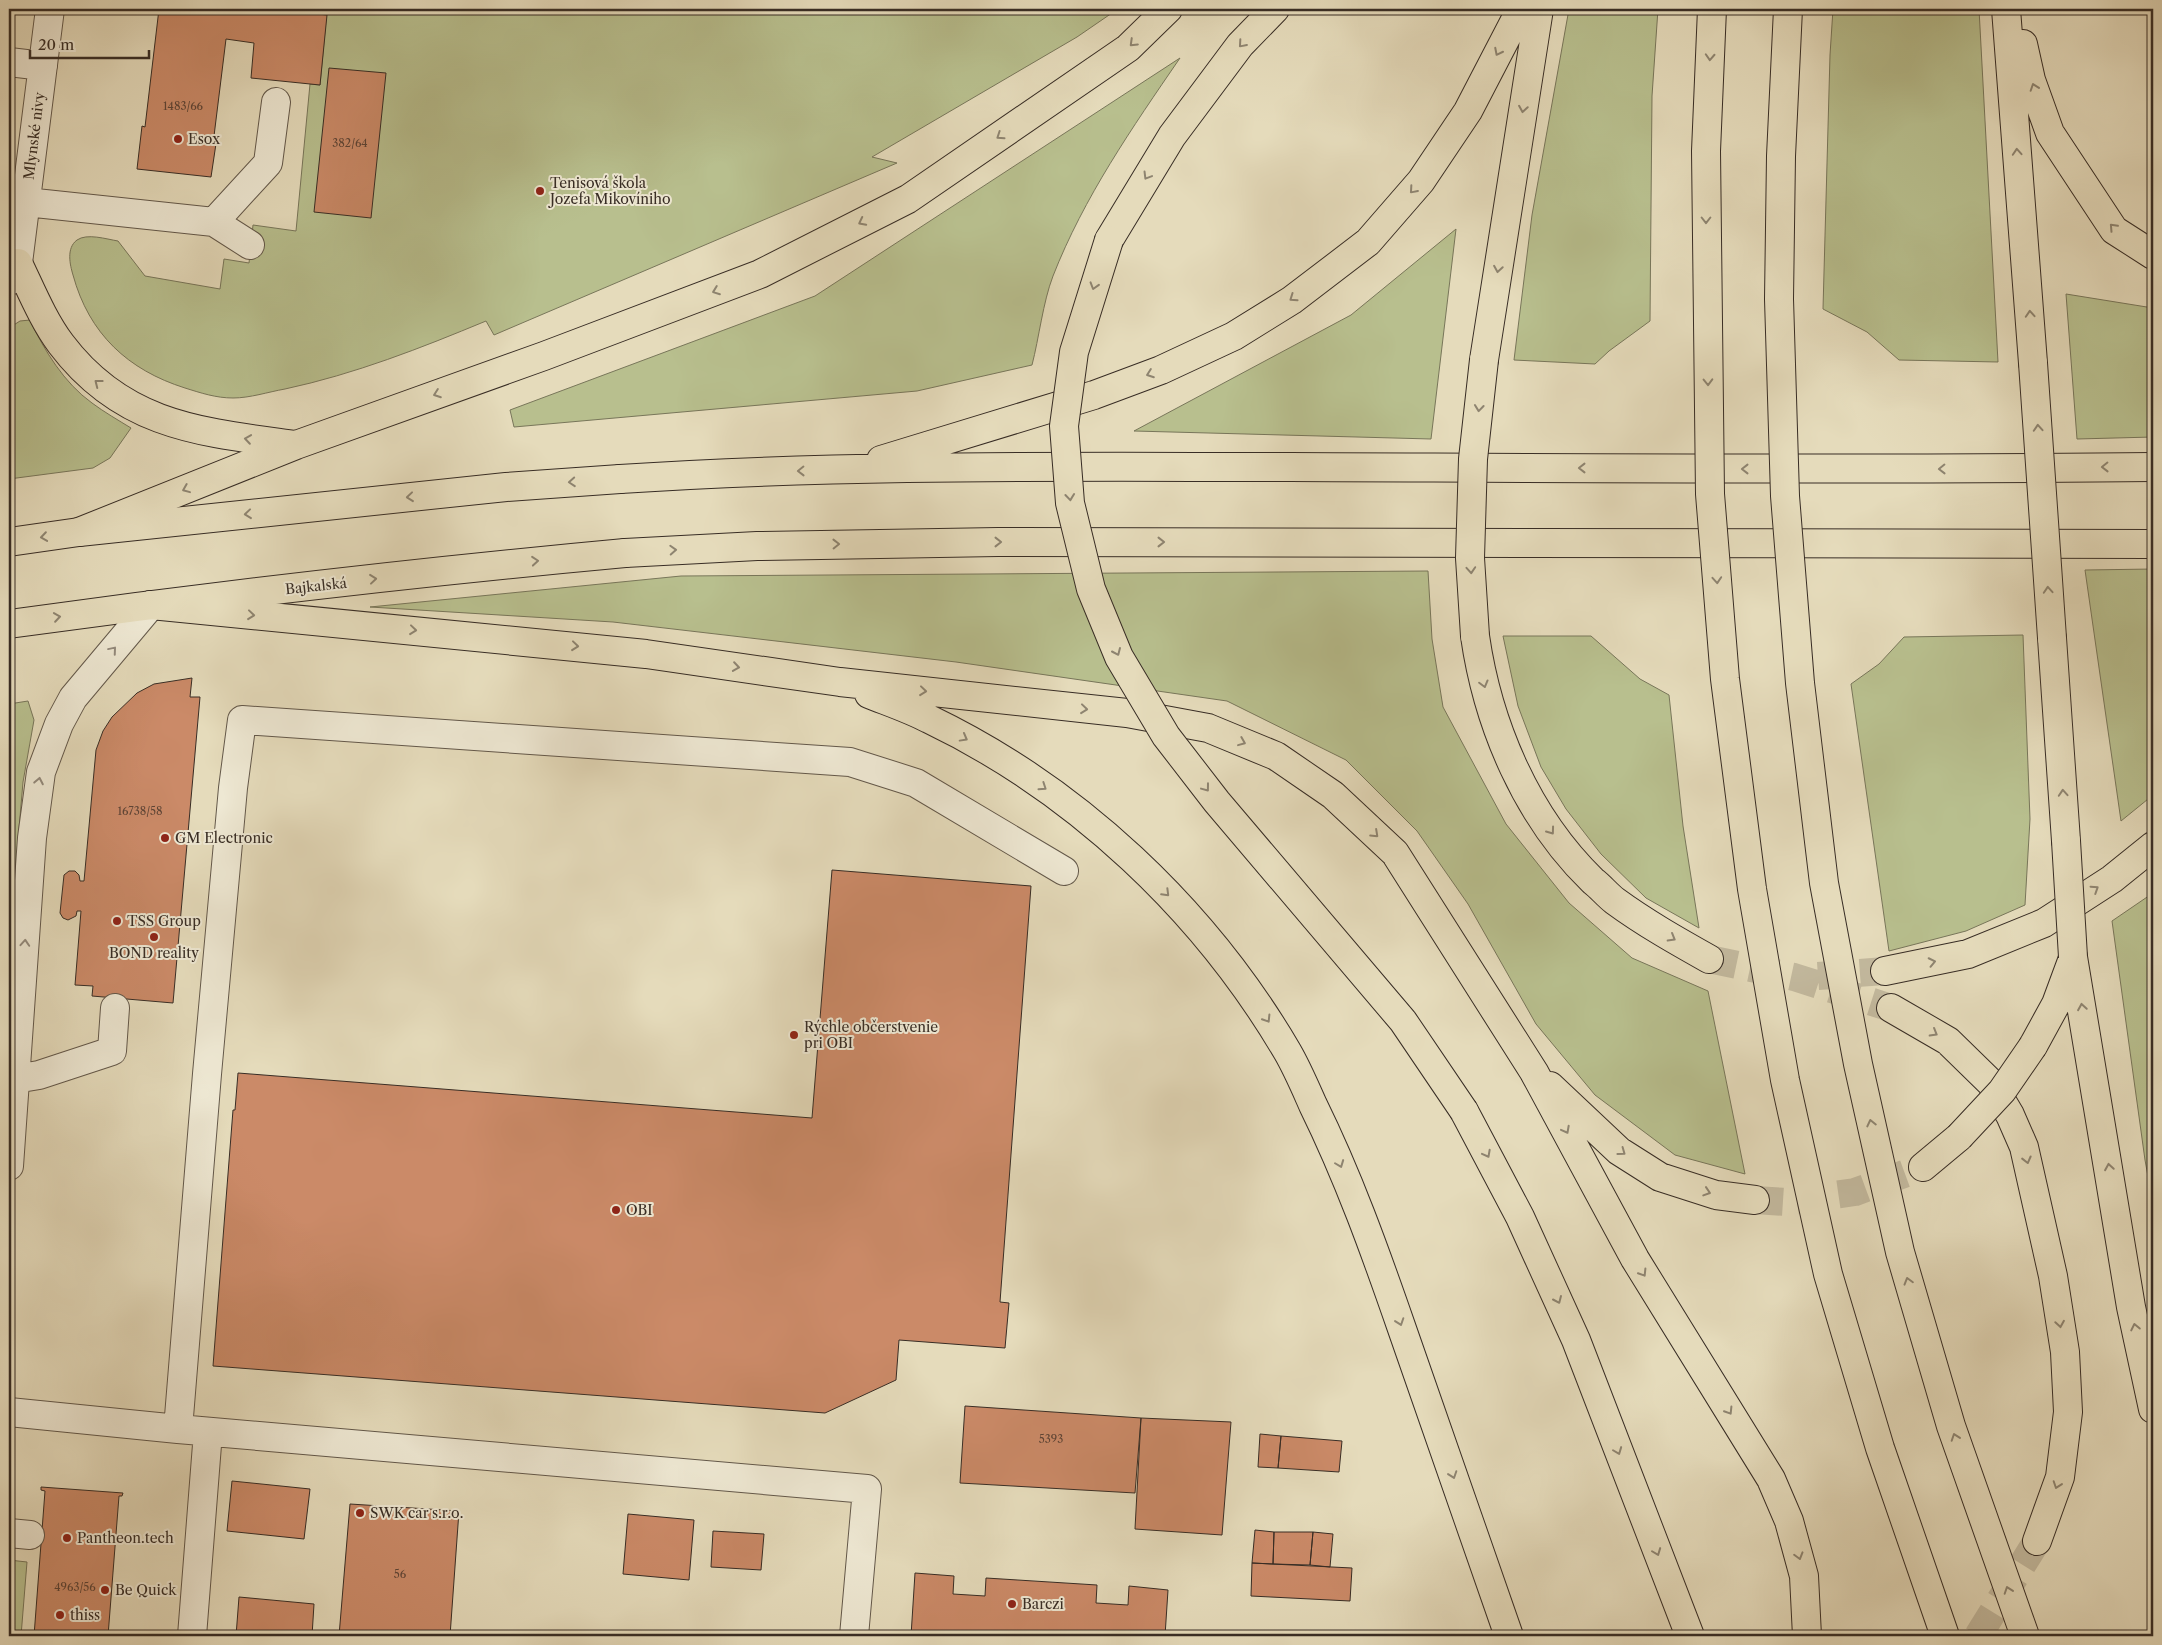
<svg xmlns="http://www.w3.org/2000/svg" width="2162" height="1645" font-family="'Libre Caslon Text',serif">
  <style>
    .green { fill: #b8bf8e; stroke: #78765a }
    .building { fill: #cb8a68; stroke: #382d25 }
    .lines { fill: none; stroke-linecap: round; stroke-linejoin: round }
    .highway-tunnel { stroke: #c2b89d; stroke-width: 28; stroke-dasharray: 28 14; stroke-linecap: butt }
    .minor-casing { stroke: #63584a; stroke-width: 30 }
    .major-casing { stroke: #382d25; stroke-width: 30 }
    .highway-casing { stroke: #382d25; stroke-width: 30 }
    .minor { stroke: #eee8d3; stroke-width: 28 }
    .major { stroke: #e5dbbb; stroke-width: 28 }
    .highway { stroke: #e5dbbb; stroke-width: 28 }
    .highway-bridge-casing { stroke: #382d25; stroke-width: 30; stroke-linecap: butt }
    .highway-bridge { stroke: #e5dbbb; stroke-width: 28 }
    .oneway { stroke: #8e8470 }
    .oneway2 { stroke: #938a7c }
    .poi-dot { fill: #8f2418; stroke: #eee8d3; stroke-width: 2 }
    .labels { text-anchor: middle; stroke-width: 4; stroke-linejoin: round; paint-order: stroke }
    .number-label { font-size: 11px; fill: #5d4436 }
    .street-label { font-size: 14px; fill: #382d25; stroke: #eee8d3 }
    .poi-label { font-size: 14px; fill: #382d25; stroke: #eee8d3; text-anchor: start }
  </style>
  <rect width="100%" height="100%" fill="#e5dbbb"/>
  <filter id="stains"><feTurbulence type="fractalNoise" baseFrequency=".004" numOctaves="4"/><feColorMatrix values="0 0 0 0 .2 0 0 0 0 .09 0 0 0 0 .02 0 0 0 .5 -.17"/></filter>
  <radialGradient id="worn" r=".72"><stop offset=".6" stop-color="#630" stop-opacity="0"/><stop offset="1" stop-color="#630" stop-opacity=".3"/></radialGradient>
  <!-- green -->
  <path class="green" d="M 327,9 L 1112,9 L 1112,13 L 1077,37 L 872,157 L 897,163 L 494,335 L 486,321 C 421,348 355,374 285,389 C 268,392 250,398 233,398 C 216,398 201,393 185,388 C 128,370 89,334 73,275 C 70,265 66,248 77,240 C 87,233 106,239 118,241 L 145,276 L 220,289 L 224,259 L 249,263 L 253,225 L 296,231 L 310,84 L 320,85 Z
    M 1569,9 L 1658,9 L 1652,96 L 1650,321 L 1609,351 L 1595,364 L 1514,360 L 1532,215 Z
    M 1833,9 L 1979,9 L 1998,362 L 1899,360 L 1867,332 L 1823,309 L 1830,55 Z
    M 1180,58 C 1132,128 1084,197 1053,276 C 1043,302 1039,338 1032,365 L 917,391 L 514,427 L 510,410 L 815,296 Z
    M 1456,229 L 1431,439 L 1134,431 L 1351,315 Z
    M 2066,294 L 2153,308 L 2153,437 L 2077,439 Z
    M 30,320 C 44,350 64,383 92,403 C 104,412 118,420 131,428 L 110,458 L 93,468 L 9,479 L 9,328 L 20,321 Z
    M 2153,569 L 2153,795 L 2121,821 L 2085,570 Z
    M 1428,571 L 1432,639 L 1443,707 L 1506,824 L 1569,903 L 1632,958 L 1708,991 L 1745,1174 L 1675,1155 L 1595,1095 L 1536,1024 L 1468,904 L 1417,831 L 1346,760 L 1227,701 L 956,662 L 613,622 L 370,607 L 681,576 Z
    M 2023,635 L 2030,819 L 2025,905 L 1966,931 L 1889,951 L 1851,684 L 1879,664 L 1904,637 Z
    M 1503,636 L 1591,636 L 1640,679 L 1669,695 L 1683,826 L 1699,928 L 1646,898 L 1601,854 L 1566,809 L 1541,767 L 1518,706 Z
    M 28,701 L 34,720 L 23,782 L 9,945 L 9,704 Z
    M 2153,893 L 2153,1204 L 2145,1160 L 2112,921 Z
    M 9,1560 L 27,1562 L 21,1636 L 9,1636 Z"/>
  <!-- building -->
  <path class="building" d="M 159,9 L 270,9 L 327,15 L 320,85 L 251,78 L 254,43 L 226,39 L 214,136 L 217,137 L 211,177 L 137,169 L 142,126 L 145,127 Z
    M 329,68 L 386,73 L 371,218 L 314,212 Z
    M 192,678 L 190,697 L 200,697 L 173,1003 L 92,996 L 93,986 L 75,985 L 81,911 L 77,911 L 76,916 L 68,920 L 63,918 L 60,913 L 64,875 L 69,871 L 75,871 L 79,875 L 80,881 L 84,881 L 96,750 L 103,731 L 112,717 L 137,693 L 154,684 Z
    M 832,870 L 1031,886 L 1000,1302 L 1009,1303 L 1005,1348 L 899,1340 L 896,1380 L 825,1413 L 213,1366 L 233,1110 L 235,1110 L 238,1073 L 812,1118 Z
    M 965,1406 L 1141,1418 L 1135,1493 L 960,1483 Z
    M 1141,1418 L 1231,1422 L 1222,1535 L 1135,1529 Z
    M 1260,1434 L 1281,1436 L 1278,1468 L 1258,1467 Z
    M 1281,1436 L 1342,1441 L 1339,1472 L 1278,1468 Z
    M 232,1481 L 310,1489 L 304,1539 L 227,1531 Z
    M 41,1487 L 123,1493 L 122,1496 L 119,1496 L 108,1636 L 34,1636 L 45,1491 L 41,1490 Z
    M 350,1504 L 459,1511 L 450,1636 L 339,1636 Z
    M 628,1514 L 694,1520 L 689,1580 L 623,1574 Z
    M 1255,1530 L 1274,1532 L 1273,1564 L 1252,1563 Z
    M 713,1531 L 764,1534 L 761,1570 L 711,1567 Z
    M 1274,1532 L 1313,1532 L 1310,1565 L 1273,1564 Z
    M 1313,1532 L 1333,1534 L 1330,1567 L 1310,1565 Z
    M 1252,1563 L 1352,1568 L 1350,1601 L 1251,1596 Z
    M 915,1573 L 954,1576 L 953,1594 L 985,1596 L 986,1578 L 1097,1585 L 1096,1603 L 1128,1605 L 1129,1586 L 1168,1590 L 1165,1636 L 911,1636 Z
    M 239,1597 L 314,1604 L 312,1636 L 236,1636 Z"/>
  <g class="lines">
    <!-- highway-tunnel -->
    <path class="highway-tunnel" d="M 1709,959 L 1794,977 L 1891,1008
      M 1818,976 L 1885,971
      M 1755,1200 L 1786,1202 L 1855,1192 L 1923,1167
      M 1978,1636 L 2037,1541"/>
    <!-- minor casing -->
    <g class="minor-casing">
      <path id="minor" d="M 9,62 L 43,66
        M 26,202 L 214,222 L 250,245
        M 214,222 L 268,163 L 276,102
        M 9,281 L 18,263 L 50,9
        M 15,1079 L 39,1075 L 112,1051 L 115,1008
        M 9,1166 L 32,838 L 41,772 L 59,724 L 73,698 L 151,605
        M 9,1412 L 178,1429 L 207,1074 L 233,788 L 242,720 L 850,762 L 916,783 L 1064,871
        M 178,1429 L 867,1489 L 854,1636
        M 9,1533 L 30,1535
        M 192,1636 L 208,1432"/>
    </g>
    <!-- major casing -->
    <g class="major-casing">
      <path id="major" d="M 9,542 L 79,532 L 506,487 L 620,479
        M 9,624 C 213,596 419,572 625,553"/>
    </g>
    <!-- highway casing -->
    <g class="highway-casing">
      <path id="highway" d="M 2006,9 L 2033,363
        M 2023,44 L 2031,80 L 2050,133 L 2114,230 L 2153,255
        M 1109,240 L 1172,136 L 1240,45 L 1275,9
        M 18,263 C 31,290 43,320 61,344 C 123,426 200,432 295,445
        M 1484,360 L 1539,9
        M 881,460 L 1094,395 L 1161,370 L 1234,336 L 1292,300 L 1368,242 L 1421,181 L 1468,111 L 1521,9
        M 620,479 C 843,464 1067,467 1290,467 C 1578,468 1866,470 2153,467
        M 79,532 L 296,445 L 544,356 L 760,274 L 908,199 L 1128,48 L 1168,9
        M 625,553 L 757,546 L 998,542 L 2153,544
        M 151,605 L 646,654 L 840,682 L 1127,713 L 1208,728 L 1276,756 L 1333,795 L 1395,853 L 1534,1072 L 1635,1259 L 1771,1479 L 1789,1521 L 1804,1576 L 1807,1636
        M 1475,636 C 1488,726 1527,817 1593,881 C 1601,887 1607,895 1615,901 C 1645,923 1677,941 1709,959
        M 2052,638 L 2066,841
        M 869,694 C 889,702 910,709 929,719 C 1077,790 1204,910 1287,1051 C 1297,1068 1305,1087 1313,1105 C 1348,1176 1375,1251 1401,1326 C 1437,1430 1473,1533 1509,1636
        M 2073,957 L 2131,1307 L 2153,1409
        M 1885,971 L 1968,954 L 2044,923 L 2112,879 L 2153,846
        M 1891,1008 L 1948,1041 L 1991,1083 L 2010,1115 L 2024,1147 L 2053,1276 L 2065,1352 L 2068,1412 L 2060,1477 L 2037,1541
        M 2033,1046 L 2056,1004 L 2073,958
        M 1550,1086 L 1619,1151 L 1660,1177 L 1716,1195 L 1755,1200
        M 1464,1111 L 1520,1217 L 1576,1340 L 1690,1636
        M 1923,1167 L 1959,1137"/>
    </g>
    <!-- minor -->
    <use href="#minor" class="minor"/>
    <!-- major -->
    <use href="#major" class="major"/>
    <!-- highway -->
    <use href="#highway" class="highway"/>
    <!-- highway-bridge casing -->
    <g class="highway-bridge-casing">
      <path id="highway-bridge" d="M 1712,9 L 1706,151 L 1710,494 L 1725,679 L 1752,889 L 1785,1080 L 1828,1274 L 1880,1448 L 1945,1636
        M 1788,9 L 1781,156 L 1779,299 L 1785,496 L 1800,683 L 1824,883 L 1858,1064 L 1900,1252 L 1951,1426 L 2025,1636
        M 1109,240 L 1074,352 L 1064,426 L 1070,503 L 1091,589 L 1119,657 L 1166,736 L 1217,802 L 1403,1021 L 1464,1111
        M 2033,363 L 2052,638
        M 1475,636 L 1470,558 L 1473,459 L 1484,360
        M 2066,841 L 2073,957
        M 1959,1137 L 2002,1091 L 2033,1046"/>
    </g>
    <!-- highway-bridge -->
    <use href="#highway-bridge" class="highway-bridge"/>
  </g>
  <!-- one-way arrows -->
  <defs><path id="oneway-chevron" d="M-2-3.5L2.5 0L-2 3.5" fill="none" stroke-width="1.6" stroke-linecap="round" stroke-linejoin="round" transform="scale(1.25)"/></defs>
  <g class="oneway">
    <use href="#oneway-chevron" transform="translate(1133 43) rotate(136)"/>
    <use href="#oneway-chevron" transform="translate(1242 44) rotate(131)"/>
    <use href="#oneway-chevron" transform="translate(1498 52) rotate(117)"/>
    <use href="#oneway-chevron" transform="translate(1710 57) rotate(93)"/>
    <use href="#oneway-chevron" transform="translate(2034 87) rotate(-109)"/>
    <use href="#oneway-chevron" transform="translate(1523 109) rotate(99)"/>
    <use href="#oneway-chevron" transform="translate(1000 136) rotate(146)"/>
    <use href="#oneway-chevron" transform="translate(2017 152) rotate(-94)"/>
    <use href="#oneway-chevron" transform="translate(1147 176) rotate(121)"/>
    <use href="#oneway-chevron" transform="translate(1413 190) rotate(131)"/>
    <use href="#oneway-chevron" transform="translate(1706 220) rotate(90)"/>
    <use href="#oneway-chevron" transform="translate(862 222) rotate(153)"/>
    <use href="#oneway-chevron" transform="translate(2113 227) rotate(-133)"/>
    <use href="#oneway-chevron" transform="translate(1498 269) rotate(99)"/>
    <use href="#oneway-chevron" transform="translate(1094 286) rotate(107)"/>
    <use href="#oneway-chevron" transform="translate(716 291) rotate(159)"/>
    <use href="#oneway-chevron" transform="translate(1293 298) rotate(145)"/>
    <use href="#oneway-chevron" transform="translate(2030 314) rotate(-94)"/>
    <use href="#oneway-chevron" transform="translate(1150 374) rotate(160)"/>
    <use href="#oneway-chevron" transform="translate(1708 382) rotate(89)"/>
    <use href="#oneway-chevron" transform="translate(98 383) rotate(-142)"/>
    <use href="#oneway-chevron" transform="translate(437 394) rotate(160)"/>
    <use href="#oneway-chevron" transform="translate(1479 408) rotate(96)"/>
    <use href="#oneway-chevron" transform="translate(2038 428) rotate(-94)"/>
    <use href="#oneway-chevron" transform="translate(248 439) rotate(-172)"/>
    <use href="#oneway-chevron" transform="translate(2105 467) rotate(179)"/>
    <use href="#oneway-chevron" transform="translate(1582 468) rotate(-180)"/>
    <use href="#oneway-chevron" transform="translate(1745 469) rotate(-180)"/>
    <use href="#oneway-chevron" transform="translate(1942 469) rotate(179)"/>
    <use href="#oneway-chevron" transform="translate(801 471) rotate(179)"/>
    <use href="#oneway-chevron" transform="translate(572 482) rotate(176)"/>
    <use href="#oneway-chevron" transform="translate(186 489) rotate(158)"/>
    <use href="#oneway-chevron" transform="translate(410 497) rotate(174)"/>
    <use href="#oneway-chevron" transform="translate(1070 497) rotate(84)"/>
    <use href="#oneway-chevron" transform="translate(248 514) rotate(174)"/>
    <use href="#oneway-chevron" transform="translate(44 537) rotate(172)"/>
    <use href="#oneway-chevron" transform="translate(998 542)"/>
    <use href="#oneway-chevron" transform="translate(1161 542)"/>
    <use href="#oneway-chevron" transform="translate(836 544) rotate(-1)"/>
    <use href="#oneway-chevron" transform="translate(673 550) rotate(-3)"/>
    <use href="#oneway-chevron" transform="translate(535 561) rotate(-5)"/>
    <use href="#oneway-chevron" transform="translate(1471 570) rotate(86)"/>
    <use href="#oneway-chevron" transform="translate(373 579) rotate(-6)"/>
    <use href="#oneway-chevron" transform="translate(1717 580) rotate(86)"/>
    <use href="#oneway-chevron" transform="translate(2048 590) rotate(-94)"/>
    <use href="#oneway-chevron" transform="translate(251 615) rotate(6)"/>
    <use href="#oneway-chevron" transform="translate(57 617) rotate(-8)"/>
    <use href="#oneway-chevron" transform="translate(413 630) rotate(6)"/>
    <use href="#oneway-chevron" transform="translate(575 646) rotate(6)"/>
    <use href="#oneway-chevron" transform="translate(1117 652) rotate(66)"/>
    <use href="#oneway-chevron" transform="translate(736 667) rotate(8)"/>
    <use href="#oneway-chevron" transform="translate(1484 684) rotate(75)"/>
    <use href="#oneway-chevron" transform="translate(923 691) rotate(6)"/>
    <use href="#oneway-chevron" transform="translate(1084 709) rotate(6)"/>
    <use href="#oneway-chevron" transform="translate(964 738) rotate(29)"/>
    <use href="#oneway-chevron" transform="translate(1242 742) rotate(22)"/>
    <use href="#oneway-chevron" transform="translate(1043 787) rotate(34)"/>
    <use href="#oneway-chevron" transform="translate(1206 788) rotate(53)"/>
    <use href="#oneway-chevron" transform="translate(2063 793) rotate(-94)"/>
    <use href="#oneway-chevron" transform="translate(1551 831) rotate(54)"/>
    <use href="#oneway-chevron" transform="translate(1375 834) rotate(43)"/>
    <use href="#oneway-chevron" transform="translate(2095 889) rotate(-33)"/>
    <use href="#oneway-chevron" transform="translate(1166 893) rotate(45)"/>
    <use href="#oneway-chevron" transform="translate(1672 938) rotate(30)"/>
    <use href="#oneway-chevron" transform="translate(1932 962) rotate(-12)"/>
    <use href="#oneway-chevron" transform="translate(2082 1007) rotate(-99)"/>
    <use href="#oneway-chevron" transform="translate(1267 1019) rotate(58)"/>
    <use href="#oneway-chevron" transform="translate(1934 1033) rotate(30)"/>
    <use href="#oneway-chevron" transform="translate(1871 1123) rotate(-103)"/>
    <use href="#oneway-chevron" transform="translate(1566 1130) rotate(62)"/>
    <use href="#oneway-chevron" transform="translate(1622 1152) rotate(36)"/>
    <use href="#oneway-chevron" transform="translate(1487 1154) rotate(62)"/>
    <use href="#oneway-chevron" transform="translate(2027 1160) rotate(76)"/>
    <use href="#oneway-chevron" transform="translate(1340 1164) rotate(69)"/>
    <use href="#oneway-chevron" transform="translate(2109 1167) rotate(-99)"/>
    <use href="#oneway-chevron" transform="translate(1707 1192) rotate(18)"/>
    <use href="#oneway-chevron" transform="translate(1643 1273) rotate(58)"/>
    <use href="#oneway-chevron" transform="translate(1908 1281) rotate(-106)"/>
    <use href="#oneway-chevron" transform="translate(1558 1300) rotate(66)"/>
    <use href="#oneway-chevron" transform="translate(1400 1322) rotate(71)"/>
    <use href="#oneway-chevron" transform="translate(2060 1324) rotate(81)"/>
    <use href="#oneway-chevron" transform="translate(2135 1327) rotate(-102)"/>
    <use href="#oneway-chevron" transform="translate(1729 1411) rotate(58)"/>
    <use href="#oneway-chevron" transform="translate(1955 1437) rotate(-109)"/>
    <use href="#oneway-chevron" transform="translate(1618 1451) rotate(69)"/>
    <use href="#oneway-chevron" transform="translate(1453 1475) rotate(71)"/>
    <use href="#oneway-chevron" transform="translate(2057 1485) rotate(109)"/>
    <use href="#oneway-chevron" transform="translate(1657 1552) rotate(69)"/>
    <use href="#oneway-chevron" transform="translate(1799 1556) rotate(74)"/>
    <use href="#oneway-chevron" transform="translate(2008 1590) rotate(-109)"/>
  </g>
  <g class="oneway2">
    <use href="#oneway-chevron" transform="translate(113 650) rotate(-50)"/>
    <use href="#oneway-chevron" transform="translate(39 781) rotate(-79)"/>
    <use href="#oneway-chevron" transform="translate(25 943) rotate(-86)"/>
  </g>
  <!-- markers -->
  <g class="poi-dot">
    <circle cx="178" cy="139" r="5"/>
    <circle cx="540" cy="191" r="5"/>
    <circle cx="165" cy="838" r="5"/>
    <circle cx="117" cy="921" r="5"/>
    <circle cx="154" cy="937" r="5"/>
    <circle cx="794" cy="1035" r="5"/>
    <circle cx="616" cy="1210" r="5"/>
    <circle cx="360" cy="1513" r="5"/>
    <circle cx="67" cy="1538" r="5"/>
    <circle cx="105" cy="1590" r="5"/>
    <circle cx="1012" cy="1604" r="5"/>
    <circle cx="60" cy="1615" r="5"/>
  </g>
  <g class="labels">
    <!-- number labels -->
    <g class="number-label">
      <text x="183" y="110">1483/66</text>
      <text x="350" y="147">382/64</text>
      <text x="140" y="815">16738/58</text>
      <text x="1051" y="1443">5393</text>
      <text x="400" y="1578">56</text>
      <text x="75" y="1591">4963/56</text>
    </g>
    <!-- street labels -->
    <g class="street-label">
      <text transform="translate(34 136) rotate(-83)" y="5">Mlynské nivy</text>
      <text transform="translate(316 586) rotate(-6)" y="5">Bajkalská</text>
    </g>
    <!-- poi labels -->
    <g class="poi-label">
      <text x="188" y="144">Esox</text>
      <text x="550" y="188">Tenisová škola<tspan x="550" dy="16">Jozefa Mikovíniho</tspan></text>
      <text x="175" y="843">GM Electronic</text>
      <text x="127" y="926">TSS Group</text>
      <text x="154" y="958" text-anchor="middle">BOND reality</text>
      <text x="804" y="1032">Rýchle občerstvenie<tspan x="804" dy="16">pri OBI</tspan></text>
      <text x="626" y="1215">OBI</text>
      <text x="370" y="1518">SWK car s.r.o.</text>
      <text x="77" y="1543">Pantheon.tech</text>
      <text x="115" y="1595">Be Quick</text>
      <text x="1022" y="1609">Barczi</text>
      <text x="70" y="1620">thiss</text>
    </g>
  </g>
  <!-- margin -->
  <rect width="2162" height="1645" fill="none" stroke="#e5dbbb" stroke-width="30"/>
  <rect x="10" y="10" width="2142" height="1625" fill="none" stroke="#382d25" stroke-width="2.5"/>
  <rect x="15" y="15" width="2132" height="1615" fill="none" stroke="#382d25"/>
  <!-- scale -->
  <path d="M30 50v8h119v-8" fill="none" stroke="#382d25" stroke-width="2.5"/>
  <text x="38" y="50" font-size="15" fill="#382d25" stroke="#eee8d3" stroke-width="4" paint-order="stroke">20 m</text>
  <rect width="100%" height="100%" filter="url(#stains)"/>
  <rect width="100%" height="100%" fill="url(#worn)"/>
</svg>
